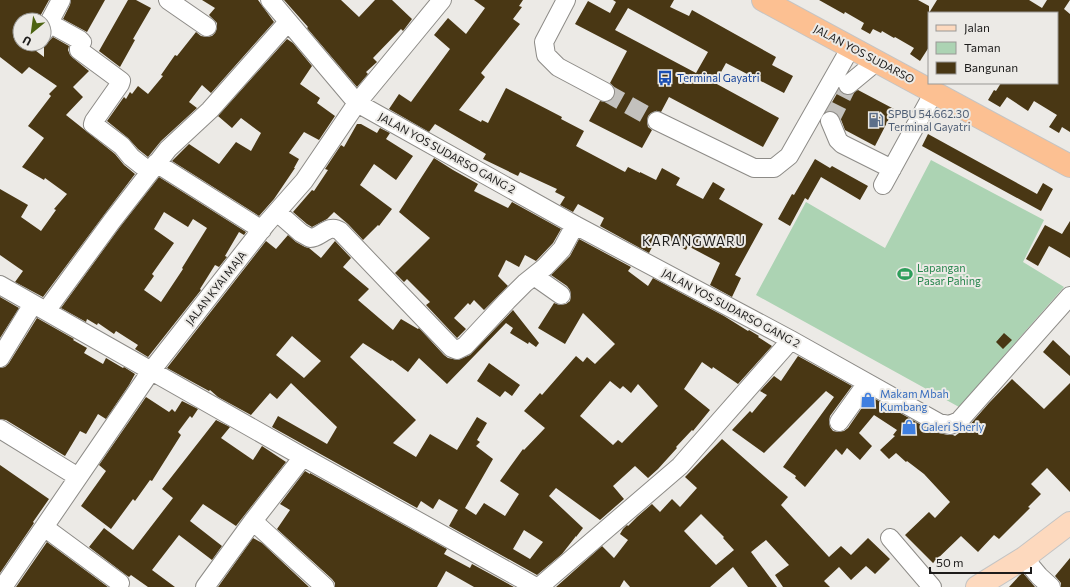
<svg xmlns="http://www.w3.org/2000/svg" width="1070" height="587" font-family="Commissioner,sans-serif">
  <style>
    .green { fill: #acd3b3 }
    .building { fill: #493714; fill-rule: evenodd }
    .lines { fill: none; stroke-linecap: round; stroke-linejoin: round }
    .minor-tunnel { stroke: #c3c1bd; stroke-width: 18; stroke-dasharray: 18 9; stroke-linecap: butt }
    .minor-casing { stroke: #8d8b87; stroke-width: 20 }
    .major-casing { stroke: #c4c4c4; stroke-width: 24 }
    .highway-casing { stroke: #c4c4c4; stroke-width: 24 }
    .minor { stroke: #fff; stroke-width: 18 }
    .major { stroke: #fdd9be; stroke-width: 22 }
    .highway { stroke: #fcc092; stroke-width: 22 }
    .labels { text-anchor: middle; stroke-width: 4; stroke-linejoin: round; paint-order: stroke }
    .street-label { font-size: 11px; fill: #1d1c1b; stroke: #eceae6 }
    .transit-label { font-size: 11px; fill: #164399; stroke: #eceae6; text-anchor: start }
    .service-label { font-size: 11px; fill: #4e5e75; stroke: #eceae6; text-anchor: start }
    .leisure-label { font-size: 11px; fill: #27864d; stroke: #eceae6; text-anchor: start }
    .shop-label { font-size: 11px; fill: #366cbe; stroke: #eceae6; text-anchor: start }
    .quarter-label { font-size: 13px; letter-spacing: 1px; fill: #1d1c1b; stroke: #eceae6 }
  </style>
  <rect width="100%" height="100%" fill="#eceae6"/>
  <!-- green -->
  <path class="green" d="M 931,160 L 1044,220 L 1023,262 L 1064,287 L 959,407 L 756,295 L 806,202 L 885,248 Z"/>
  <!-- building -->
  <path class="building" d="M 0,0 L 49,0 L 38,20 L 20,20 L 20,44 L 27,44 L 44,57 L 44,42 L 49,41 L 53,37 L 69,46 L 68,50 L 70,55 L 73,58 L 89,71 L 73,87 L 83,97 L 66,115 L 115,154 L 124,165 L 135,174 L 104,215 L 43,297 L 15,282 L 23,271 L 0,255 L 0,189 L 28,205 L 21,217 L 41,231 L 56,210 L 54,209 L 67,194 L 45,178 L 44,180 L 22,167 L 44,138 L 28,126 L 51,96 L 49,94 L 57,86 L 29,67 L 22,74 L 0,57 Z
    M 71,0 L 105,0 L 87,32 L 63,19 L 70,5 Z
    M 128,0 L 136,0 L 151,8 L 133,39 L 135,40 L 120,67 L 99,51 Z
    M 202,0 L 258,0 L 274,22 L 211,93 L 202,85 L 189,102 L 197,108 L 161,141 L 148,157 L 138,149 L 128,138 L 107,121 L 124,97 L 126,99 L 130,92 L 132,94 L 138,86 L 148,94 L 163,76 L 161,75 L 175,55 L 177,56 L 196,32 L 201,36 L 207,37 L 212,36 L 215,33 L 217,28 L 217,23 L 209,15 L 215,8 Z
    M 284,0 L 341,0 L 359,17 L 375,0 L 392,0 L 412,19 L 403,31 L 401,29 L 373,58 L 377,62 L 366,72 L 368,74 L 357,87 L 307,28 L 308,27 Z
    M 474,0 L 523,0 L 519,6 L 522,7 L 513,19 L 520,24 L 481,73 L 485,77 L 459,110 L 481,122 L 482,120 L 488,123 L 506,88 L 562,117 L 561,119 L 584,131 L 576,146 L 625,172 L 628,167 L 640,173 L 640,172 L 656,180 L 662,168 L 680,178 L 676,185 L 703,199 L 713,182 L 725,189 L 719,199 L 763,224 L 735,275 L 741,278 L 732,297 L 710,285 L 720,263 L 688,246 L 686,250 L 659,234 L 649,253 L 600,226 L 604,218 L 578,204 L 573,212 L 560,205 L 565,197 L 555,192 L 557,189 L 520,172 L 518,176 L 483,159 L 486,154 L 435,124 L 429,132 L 389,109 L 399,94 L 411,102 L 450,49 L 434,35 L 448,18 L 466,34 L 485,8 Z
    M 613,0 L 674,0 L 670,7 L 689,16 L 692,10 L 776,57 L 772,65 L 793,76 L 784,93 L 726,63 L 715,83 L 779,118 L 763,147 L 669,97 L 661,112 L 656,111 L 651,113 L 648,116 L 647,122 L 648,127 L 652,130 L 642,148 L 589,121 L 600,101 L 605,102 L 610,101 L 614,97 L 615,92 L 614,87 L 610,83 L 627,51 L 575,24 L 588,1 L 610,13 L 616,2 ZM 628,8 L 708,52 L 696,73 L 615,30 Z
    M 819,0 L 918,0 L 929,6 L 929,13 L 937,0 L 1029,0 L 1042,8 L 1047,0 L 1070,0 L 1064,9 L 1070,14 L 1070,132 L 1062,127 L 1059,133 L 1049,127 L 1057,115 L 1034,101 L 1028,111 L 1007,97 L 1000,107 L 988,100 L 994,90 L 996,91 L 1001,83 L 1057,83 L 1057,13 L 929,13 L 929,47 L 920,61 L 910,54 L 914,48 L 895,37 L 894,38 L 882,31 L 881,33 L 873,29 L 870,34 L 861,29 L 864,23 L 845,12 L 844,14 Z
    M 287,39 L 293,43 L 312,66 L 300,84 L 320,98 L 317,103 L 335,116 L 319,140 L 304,132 L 289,153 L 299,159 L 294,168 L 295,168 L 274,199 L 259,216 L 172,161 L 189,144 L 219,164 L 236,142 L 251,151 L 261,133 L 241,118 L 232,128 L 218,116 Z
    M 839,90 L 840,92 L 844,95 L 849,95 L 858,90 L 894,109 L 875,146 L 845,130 L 840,117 L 837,113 L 832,111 L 827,111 Z
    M 357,124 L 361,124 L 377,133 L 380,128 L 390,133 L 386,139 L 413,156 L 396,180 L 374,164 L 360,185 L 392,209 L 379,226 L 378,225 L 363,240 L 348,224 L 334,212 L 327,219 L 312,227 L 307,224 L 293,212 L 312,190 L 314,191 L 328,170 L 325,169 L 341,145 L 344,147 Z
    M 928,134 L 1037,194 L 1043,183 L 1053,189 L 1041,211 L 922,146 Z
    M 434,158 L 453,170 L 478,184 L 474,191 L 508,208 L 512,202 L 561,229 L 553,243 L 536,261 L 525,255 L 519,267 L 506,260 L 498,276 L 508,286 L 484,310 L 474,300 L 470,305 L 468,303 L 454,318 L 466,329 L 457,338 L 426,305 L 430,302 L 407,279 L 404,282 L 395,273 L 430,238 L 399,212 Z
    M 815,159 L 830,168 L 832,166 L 868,186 L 860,200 L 821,177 L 808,200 L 805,198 L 790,226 L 778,219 L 792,194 L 794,195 Z
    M 159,177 L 246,232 L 244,235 L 239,232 L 225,256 L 227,257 L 219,267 L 215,265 L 200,289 L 201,290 L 148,357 L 135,349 L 138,345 L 116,331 L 114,334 L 98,323 L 97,325 L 87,319 L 86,322 L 61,308 L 120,227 ZM 164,212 L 188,227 L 193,219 L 207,228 L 182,268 L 183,269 L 161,302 L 144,290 L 154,276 L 152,274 L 174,243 L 154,229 Z
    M 1070,221 L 1070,258 L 1049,246 L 1038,266 L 1026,259 L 1045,225 L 1062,234 Z
    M 288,235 L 296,242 L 305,247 L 309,248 L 321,258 L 335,241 L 351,258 L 343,267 L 369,289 L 358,300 L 393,330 L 401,319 L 418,329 L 419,328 L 444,355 L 448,358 L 458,360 L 470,355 L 513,310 L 539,343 L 536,347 L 529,342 L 528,344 L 510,333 L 513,328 L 506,323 L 447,384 L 419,358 L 408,372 L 392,360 L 391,361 L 363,343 L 350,357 L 416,420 L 393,443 L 416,457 L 430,434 L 457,450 L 477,417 L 487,423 L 477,440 L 480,442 L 476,446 L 493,459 L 465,508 L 476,515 L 484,503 L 505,516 L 519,494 L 500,481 L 523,449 L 524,450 L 545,428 L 524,411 L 540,393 L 542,395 L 576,356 L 583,362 L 587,357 L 595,364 L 615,344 L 583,313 L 565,344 L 538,328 L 554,303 L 560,305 L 566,304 L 570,301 L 571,296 L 570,290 L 567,286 L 551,275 L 570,256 L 579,239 L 631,267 L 628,271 L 648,286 L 653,278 L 724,316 L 748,331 L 749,330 L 759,336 L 758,337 L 772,346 L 738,384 L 713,367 L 712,369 L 702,362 L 684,389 L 710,410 L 693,431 L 692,430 L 676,447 L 677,448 L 658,469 L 648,478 L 635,466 L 613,486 L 624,499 L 600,520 L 556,488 L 549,496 L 583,528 L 576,537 L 576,536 L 562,554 L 537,575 L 449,526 L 458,510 L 439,499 L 433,509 L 421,501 L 417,508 L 272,427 L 278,416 L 327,444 L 337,427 L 291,383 L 277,399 L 270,393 L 251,415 L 218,397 L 210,390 L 209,391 L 167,368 L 266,241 L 276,249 ZM 292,336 L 321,361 L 304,378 L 276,355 ZM 610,381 L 620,389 L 623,386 L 631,393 L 638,384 L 658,406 L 622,443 L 618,440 L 613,445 L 580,416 ZM 524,530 L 543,542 L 530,559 L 513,549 Z
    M 0,297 L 19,308 L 0,338 Z
    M 37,318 L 74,339 L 73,340 L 87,348 L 84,353 L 103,364 L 106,358 L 123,368 L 124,367 L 135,374 L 129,385 L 106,419 L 98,414 L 86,434 L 80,431 L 65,456 L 6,420 L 0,419 L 0,368 L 5,367 L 9,363 Z
    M 1004,333 L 1012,340 L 1003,349 L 996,342 Z
    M 1053,340 L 1070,356 L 1070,376 L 1043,352 Z
    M 798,356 L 852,386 L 830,416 L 829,421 L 830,427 L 833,431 L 838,432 L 844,431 L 848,428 L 870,396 L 934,432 L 948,435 L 953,435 L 955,436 L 959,433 L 967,428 L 989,403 L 1012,379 L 1044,409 L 1070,383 L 1070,492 L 1047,468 L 1031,484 L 1041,494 L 1028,507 L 1030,508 L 999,539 L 994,535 L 978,552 L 961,536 L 933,563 L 905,535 L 929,512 L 935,518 L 950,502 L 924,474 L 907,461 L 906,462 L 896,453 L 889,459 L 880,450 L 895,436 L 893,435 L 897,430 L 874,415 L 859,433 L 872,446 L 860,460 L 847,448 L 842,455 L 836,449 L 805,487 L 795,478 L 796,476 L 783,467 L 834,397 L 826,391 L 764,453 L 732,430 L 750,411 L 752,413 L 767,395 L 760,391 L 774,376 L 781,381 Z
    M 489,363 L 520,385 L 512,396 L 505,391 L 500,397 L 477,381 Z
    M 146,397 L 169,412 L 172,409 L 175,412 L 182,401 L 198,409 L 192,418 L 190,416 L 178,432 L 181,435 L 152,481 L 150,480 L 135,501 L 133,499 L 111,529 L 81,506 L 106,471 L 99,465 Z
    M 216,420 L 230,427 L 221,438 L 253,460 L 262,446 L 286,462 L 236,526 L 203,504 L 190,521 L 222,546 L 212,560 L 179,535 L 152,570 L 175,587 L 148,587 L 131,575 L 129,577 L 126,575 L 89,547 L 104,528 L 133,550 L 173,498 L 162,489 Z
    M 722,439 L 788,497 L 781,505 L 829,557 L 841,546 L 851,555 L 868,538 L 890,559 L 875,574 L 866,566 L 851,580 L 839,567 L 824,581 L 830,587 L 783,587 L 775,575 L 789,565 L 766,540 L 751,552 L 777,587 L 748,587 L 733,567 L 710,587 L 630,587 L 624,580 L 620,587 L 556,587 L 602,546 L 614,558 L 628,540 L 620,534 L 623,529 L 627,525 L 628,526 L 637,517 L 652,504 L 660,512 L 672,499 L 680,507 L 697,488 L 685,477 ZM 701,514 L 724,537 L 723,538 L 734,550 L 716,565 L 684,531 Z
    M 0,465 L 49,499 L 33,522 L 34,523 L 32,526 L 0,573 Z
    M 305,471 L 310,474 L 310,473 L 447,549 L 444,554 L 470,568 L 472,564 L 514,587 L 474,587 L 446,571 L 437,587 L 335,587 L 335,583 L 332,579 L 277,529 L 290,510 L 280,504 Z
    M 253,538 L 262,543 L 309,587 L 218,587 Z
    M 47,542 L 108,587 L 16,587 Z
    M 1070,558 L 1070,587 L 1061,587 L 1061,583 L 1055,576 Z
    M 1023,573 L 1035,587 L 1009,587 L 1020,575 Z"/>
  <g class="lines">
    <!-- minor-tunnel -->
    <path class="minor-tunnel" d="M 605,92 L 657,121
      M 830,121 L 848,85"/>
    <!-- minor casing -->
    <g class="minor-casing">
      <path id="minor" d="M 168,0 L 207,27
        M 270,0 L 357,103 L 575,225 L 791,340 L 939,423 L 950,425 L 959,421 L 1070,296
        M 566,0 L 544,42 L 546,55 L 558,67 L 605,92
        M 49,23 L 80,40 L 82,42 L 79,48 L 79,50 L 121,81 L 120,84 L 94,121 L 93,124 L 122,146 L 131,157 L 150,172
        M 44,32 L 61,0
        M 848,85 L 877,61
        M 657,121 L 754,168 L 774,168 L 789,156 L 851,47
        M 830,121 L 838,140 L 842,144 L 892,169
        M 156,163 L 262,230
        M 883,185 L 934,92
        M 277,212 L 301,233 L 310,238 C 321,238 328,223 340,231 L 452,348 L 457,350 L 465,346 L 507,301 L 525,283 L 545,267 L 562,249 L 575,225
        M 534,276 L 561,295
        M 0,285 L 303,457 L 536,587
        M 46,311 L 112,221 L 168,149 L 210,110 L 288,22
        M 0,358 L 33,304
        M 839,422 L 867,383
        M 0,429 L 78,477
        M 253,521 L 325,587
        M 44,527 L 120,583
        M 890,538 L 932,587
        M 1024,558 L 1039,576 L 1051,587
        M 3,587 L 151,371 L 266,224 L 304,181 L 357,103 L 442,0
        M 205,587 L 253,521 L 303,457
        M 539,587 L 680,466 L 791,340"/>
    </g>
    <!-- major casing -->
    <g class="major-casing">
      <path id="major" d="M 977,587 L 1024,558 L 1070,523"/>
    </g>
    <!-- highway casing -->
    <g class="highway-casing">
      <path id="highway" d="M 763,0 L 1070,166"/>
    </g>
    <!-- minor -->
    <use href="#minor" class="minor"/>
    <!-- major -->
    <use href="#major" class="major"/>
    <!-- highway -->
    <use href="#highway" class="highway"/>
  </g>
  <!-- icons -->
  <defs>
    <g id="bus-bare" transform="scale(1.2)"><path d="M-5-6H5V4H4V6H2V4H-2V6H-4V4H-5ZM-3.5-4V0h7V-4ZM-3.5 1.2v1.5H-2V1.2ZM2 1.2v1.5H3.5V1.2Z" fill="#1a4fb4" stroke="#eceae6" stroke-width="2.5" paint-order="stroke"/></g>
    <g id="fuel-bare" transform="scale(1.2)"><path d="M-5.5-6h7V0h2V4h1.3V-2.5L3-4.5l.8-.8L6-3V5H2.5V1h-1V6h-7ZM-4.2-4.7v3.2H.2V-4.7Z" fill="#5c6f8a" stroke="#eceae6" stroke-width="2.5" paint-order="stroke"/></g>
    <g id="stadium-bare" transform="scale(1.2)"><path d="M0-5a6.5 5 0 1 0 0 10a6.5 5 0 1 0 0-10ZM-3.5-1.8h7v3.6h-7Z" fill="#2e9e5b" stroke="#eceae6" stroke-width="2.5" paint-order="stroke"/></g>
    <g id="shop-bare" transform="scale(1.2)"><path d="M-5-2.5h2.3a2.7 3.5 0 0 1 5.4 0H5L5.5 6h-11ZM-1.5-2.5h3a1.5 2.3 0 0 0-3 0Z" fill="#3f7fe0" stroke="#eceae6" stroke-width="2.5" paint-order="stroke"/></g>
  </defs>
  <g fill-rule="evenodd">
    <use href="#bus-bare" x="665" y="78"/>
    <use href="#fuel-bare" x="876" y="120"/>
    <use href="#stadium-bare" x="905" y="274"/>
    <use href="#shop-bare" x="868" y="400"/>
    <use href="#shop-bare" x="909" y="427"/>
  </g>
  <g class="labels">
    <!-- street labels -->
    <g class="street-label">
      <text transform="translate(864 54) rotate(28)" y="4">JALAN YOS SUDARSO</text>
      <text transform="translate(447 153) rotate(29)" y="4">JALAN YOS SUDARSO GANG 2</text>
      <text transform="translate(216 288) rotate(-52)" y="4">JALAN KYAI MAJA</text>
      <text transform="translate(731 308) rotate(28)" y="4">JALAN YOS SUDARSO GANG 2</text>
    </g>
    <!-- transit labels -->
    <g class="transit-label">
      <text x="677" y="82">Terminal Gayatri</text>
    </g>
    <!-- service labels -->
    <g class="service-label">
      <text x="888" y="118">SPBU 54.662.30<tspan x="888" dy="13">Terminal Gayatri</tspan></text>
    </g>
    <!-- leisure labels -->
    <g class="leisure-label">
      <text x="917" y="272">Lapangan<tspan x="917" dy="13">Pasar Pahing</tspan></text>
    </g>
    <!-- shop labels -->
    <g class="shop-label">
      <text x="880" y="398">Makam Mbah<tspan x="880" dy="13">Kumbang</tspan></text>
      <text x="921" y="431">Galeri Sherly</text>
    </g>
    <!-- quarter labels -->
    <g class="quarter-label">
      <text x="694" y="246">KARANGWARU</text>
    </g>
  </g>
  <!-- legend -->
  <rect x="928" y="12" width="130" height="72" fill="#eceae6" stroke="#999895"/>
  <rect x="936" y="25" width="20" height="6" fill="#fdd9be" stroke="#999895"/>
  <text x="964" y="32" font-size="12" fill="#1d1c1b">Jalan</text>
  <rect x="936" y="42" width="20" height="12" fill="#acd3b3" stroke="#999895"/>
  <text x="964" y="52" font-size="12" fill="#1d1c1b">Taman</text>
  <rect x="936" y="62" width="20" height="12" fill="#493714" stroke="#999895"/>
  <text x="964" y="72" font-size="12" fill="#1d1c1b">Bangunan</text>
  <!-- north arrow -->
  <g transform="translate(32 32) rotate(209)"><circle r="19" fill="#eceae6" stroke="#999895"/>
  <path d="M0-3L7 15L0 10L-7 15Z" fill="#4d6412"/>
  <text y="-6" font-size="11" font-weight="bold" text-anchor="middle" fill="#1d1c1b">U</text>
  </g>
  <!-- scale -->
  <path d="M930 567v6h101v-6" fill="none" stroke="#1d1c1b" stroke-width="2"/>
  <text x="936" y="567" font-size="12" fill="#1d1c1b" stroke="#eceae6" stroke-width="3" paint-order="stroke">50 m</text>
</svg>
